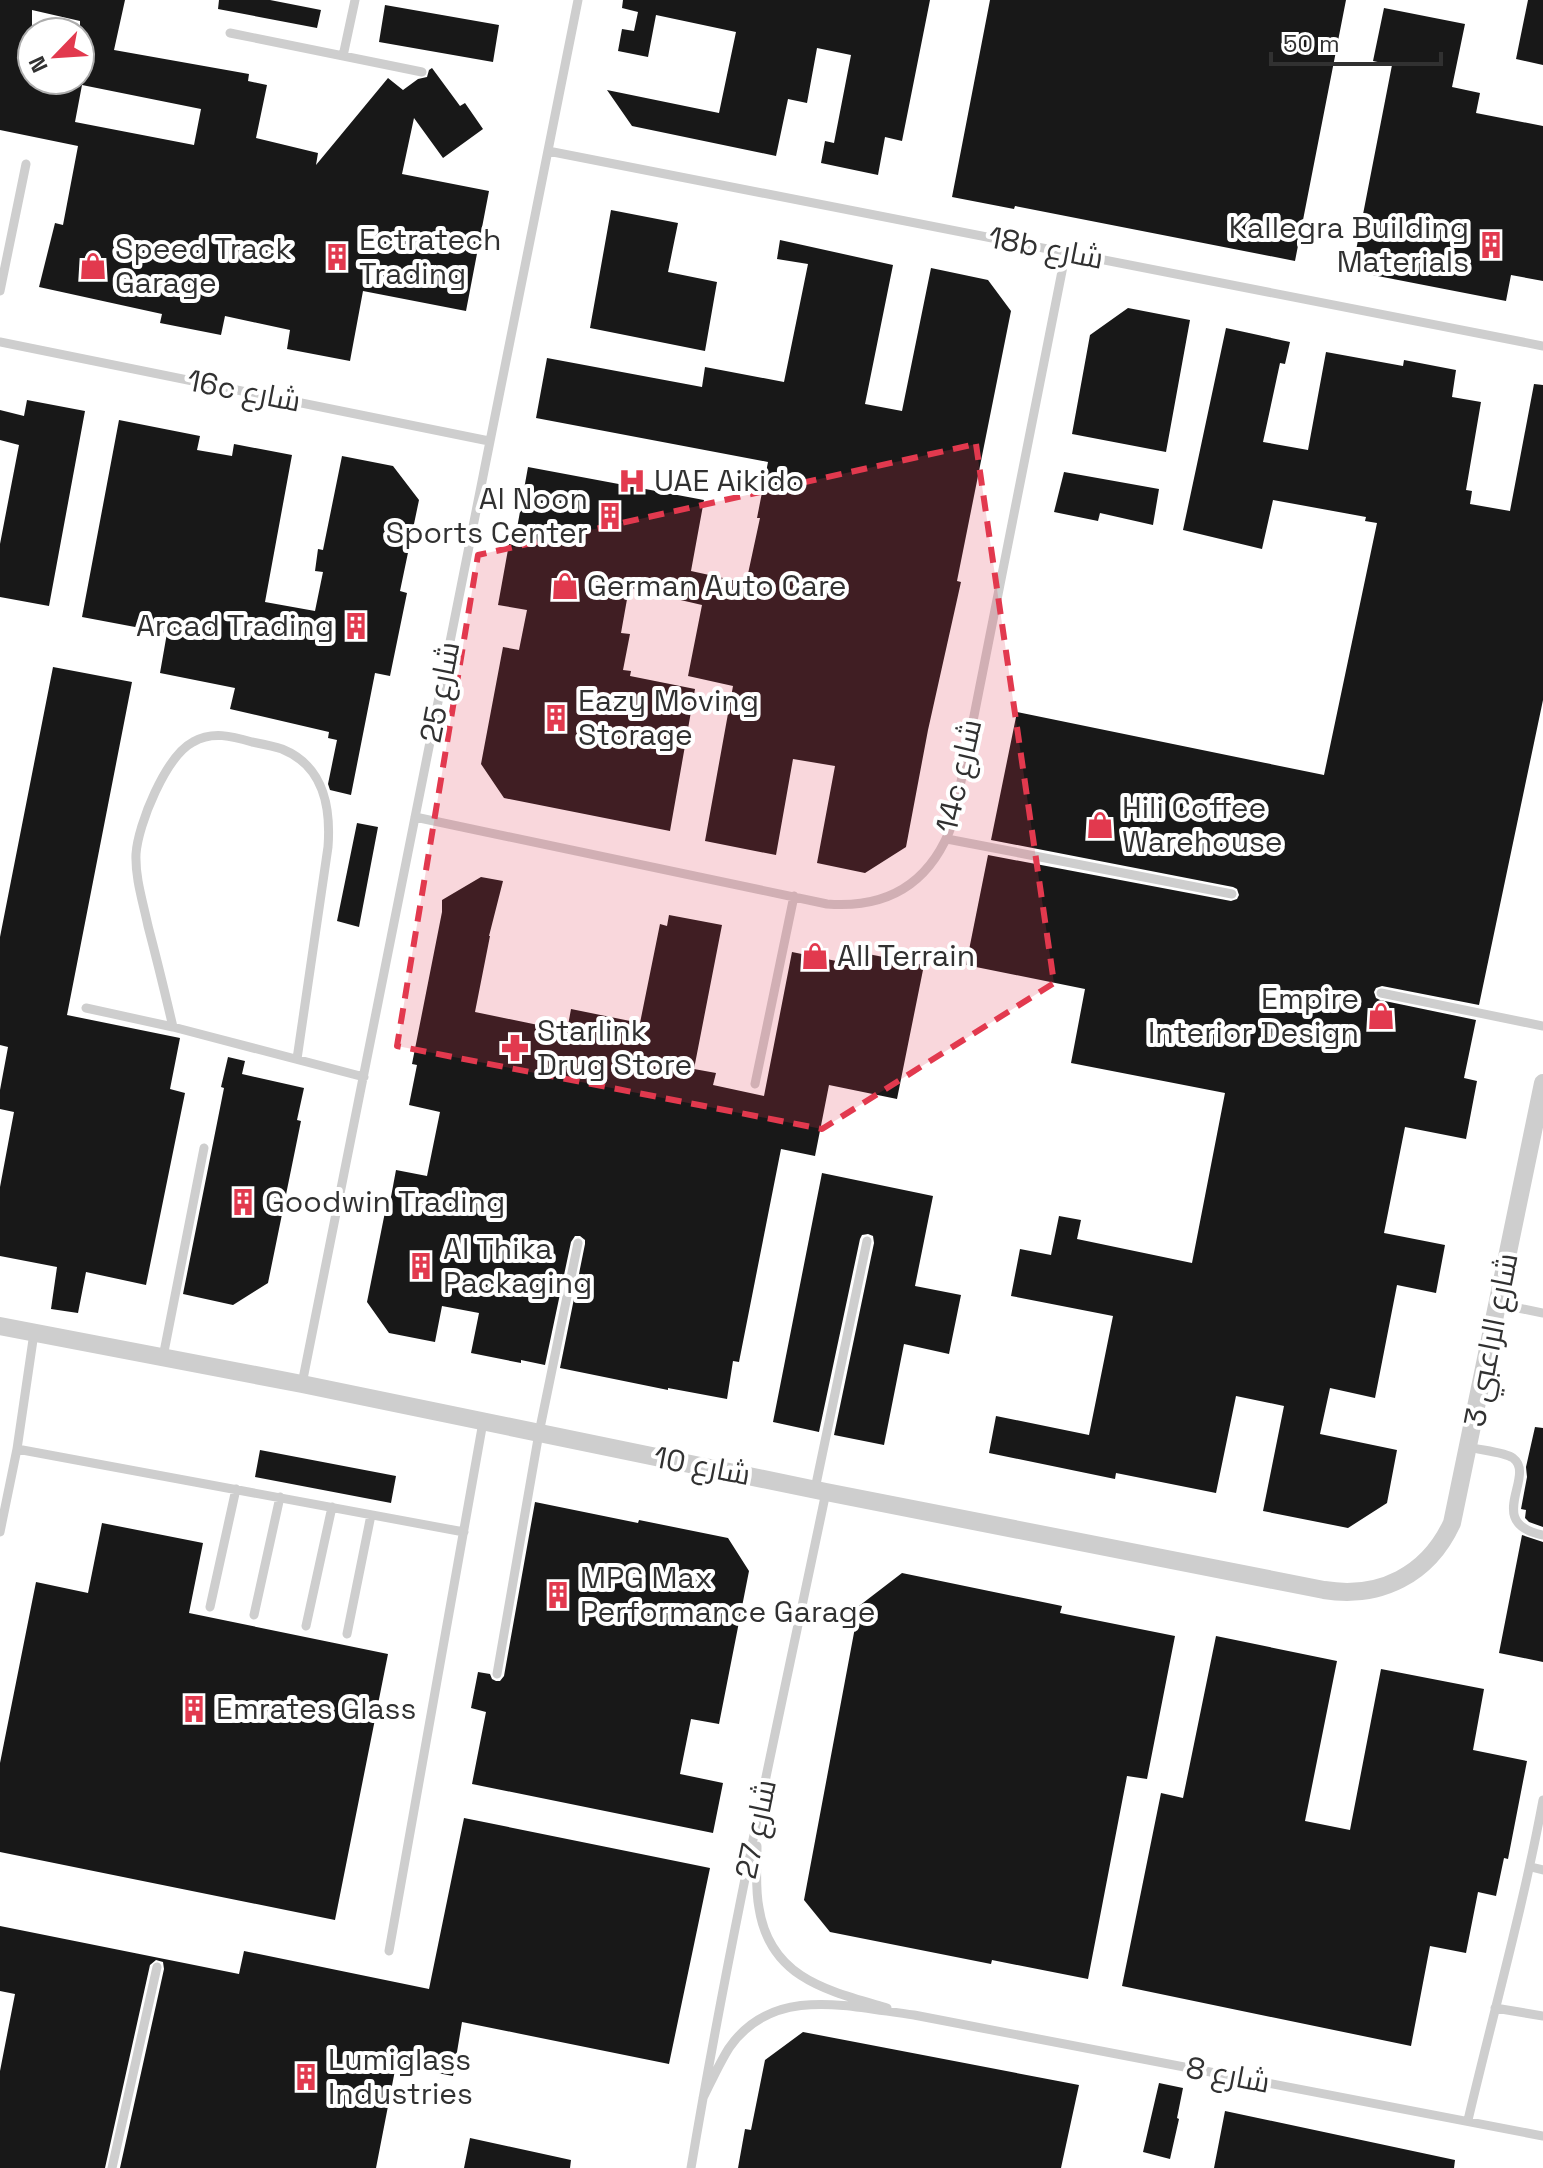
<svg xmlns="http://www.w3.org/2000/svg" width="1543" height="2168" font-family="'Space Grotesk',Cairo,sans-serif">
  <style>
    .building { fill: #181818; fill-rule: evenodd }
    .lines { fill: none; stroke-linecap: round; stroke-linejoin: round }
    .lane { stroke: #cecece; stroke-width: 9 }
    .street { stroke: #cecece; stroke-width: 18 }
    .marked { fill: #e2394e; fill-opacity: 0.2; stroke: #e2394e; stroke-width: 6; stroke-dasharray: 16 10; stroke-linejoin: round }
    .labels { text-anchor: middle; stroke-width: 8; stroke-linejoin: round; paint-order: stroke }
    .poi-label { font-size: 30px; fill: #313131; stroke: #fff; text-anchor: start }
    .street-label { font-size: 30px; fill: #313131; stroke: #fff }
  </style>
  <rect width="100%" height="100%" fill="#fff"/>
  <!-- building -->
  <path class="building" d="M 0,0 L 125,0 L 114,50 L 249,74 L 248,81 L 267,85 L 256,138 L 318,153 L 316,165 L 388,78 L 403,90 L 418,79 L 427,77 L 429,70 L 432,68 L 460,106 L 465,103 L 483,129 L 443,158 L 414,118 L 402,174 L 489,191 L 466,311 L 363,291 L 350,361 L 287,349 L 290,330 L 225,316 L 221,335 L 160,323 L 162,314 L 39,287 L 55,223 L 63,225 L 78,146 L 0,130 ZM 32,10 L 80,21 L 80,80 L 32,80 ZM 82,85 L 201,109 L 194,145 L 75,122 Z
    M 219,0 L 270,0 L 321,10 L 317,28 L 218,9 Z
    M 623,0 L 930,0 L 902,141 L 885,137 L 878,175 L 821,163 L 825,141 L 834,143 L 851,55 L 817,48 L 807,103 L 788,99 L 776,156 L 632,126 L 607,90 L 719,113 L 736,32 L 656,15 L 648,57 L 618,51 L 622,29 L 634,31 L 638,12 L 622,8 Z
    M 990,0 L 1346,0 L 1295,261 L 1015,206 L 1014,209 L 952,197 Z
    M 1528,0 L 1543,0 L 1543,65 L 1516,59 Z
    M 385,5 L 499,25 L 493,62 L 379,42 Z
    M 1384,8 L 1465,24 L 1452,87 L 1480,93 L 1476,113 L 1543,126 L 1543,281 L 1511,275 L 1506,301 L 1352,271 L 1392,65 L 1373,61 Z
    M 611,210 L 678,223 L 668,272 L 717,282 L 705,351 L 590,328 Z
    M 780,240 L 893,265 L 865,404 L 902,411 L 931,268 L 988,280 L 1011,311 L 957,581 L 961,582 L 928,730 L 906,847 L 865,873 L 817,863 L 835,766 L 793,759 L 776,855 L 705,841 L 733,686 L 688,676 L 702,605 L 629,588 L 621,633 L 630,634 L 623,670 L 631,671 L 630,676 L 695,689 L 670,831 L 504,798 L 481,764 L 503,647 L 519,650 L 527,610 L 498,605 L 509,544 L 514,545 L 528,467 L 704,500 L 691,571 L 746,583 L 760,518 L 757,518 L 768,462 L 536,418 L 547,358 L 702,387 L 705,367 L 784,382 L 808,264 L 777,259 Z
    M 1128,308 L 1190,320 L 1166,452 L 1072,434 L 1090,335 Z
    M 1226,328 L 1290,342 L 1285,364 L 1280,363 L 1263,442 L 1308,450 L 1326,352 L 1403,366 L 1404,360 L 1456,370 L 1452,397 L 1481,402 L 1466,490 L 1472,491 L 1470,504 L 1510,511 L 1534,384 L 1543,385 L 1543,700 L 1479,1005 L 1382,986 L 1376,988 L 1374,992 L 1376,998 L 1380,1000 L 1476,1020 L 1464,1078 L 1477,1081 L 1466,1139 L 1405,1127 L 1384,1233 L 1445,1245 L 1436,1293 L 1397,1285 L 1375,1398 L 1330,1388 L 1320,1434 L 1397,1450 L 1387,1503 L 1348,1528 L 1263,1511 L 1284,1406 L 1236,1396 L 1216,1493 L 1116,1473 L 1115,1479 L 989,1453 L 996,1416 L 1089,1435 L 1113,1316 L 1011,1296 L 1020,1249 L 1051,1255 L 1059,1216 L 1081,1220 L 1077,1239 L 1192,1263 L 1225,1093 L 1071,1063 L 1085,989 L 966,965 L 988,855 L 1231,901 L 1237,899 L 1239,895 L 1237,889 L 1233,887 L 991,840 L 1017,712 L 1324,775 L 1377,523 L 1365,521 L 1366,517 L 1273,500 L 1262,549 L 1183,530 Z
    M 27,400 L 85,411 L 49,606 L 0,597 L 0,544 L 19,445 L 0,440 L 0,410 L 24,416 Z
    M 119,420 L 200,436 L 197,450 L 232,456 L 234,444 L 292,455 L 265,602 L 315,611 L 323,572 L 315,571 L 318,549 L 323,550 L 342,456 L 393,466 L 419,500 L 400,591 L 407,593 L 390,676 L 375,673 L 351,795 L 330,790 L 328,784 L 337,740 L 328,738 L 329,732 L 230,709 L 235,688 L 160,673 L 167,633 L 82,617 Z
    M 1064,472 L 1159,489 L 1153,525 L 1100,513 L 1098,521 L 1054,512 Z
    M 53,667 L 132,682 L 67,1015 L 180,1038 L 170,1089 L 185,1093 L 146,1285 L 86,1272 L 78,1313 L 51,1309 L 57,1267 L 0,1256 L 0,1187 L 14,1112 L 0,1109 L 0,1090 L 8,1047 L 0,1045 L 0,937 Z
    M 357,823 L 378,827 L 359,927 L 337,921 Z
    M 481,877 L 503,881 L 489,936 L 490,936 L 475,1012 L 567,1031 L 571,1009 L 640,1023 L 660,924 L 667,926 L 669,915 L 722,925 L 694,1069 L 716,1073 L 713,1085 L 764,1096 L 792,952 L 861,966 L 863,953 L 924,965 L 897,1099 L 829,1085 L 815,1156 L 781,1149 L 739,1362 L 733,1361 L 727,1399 L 668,1388 L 668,1390 L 560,1368 L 585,1244 L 585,1240 L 580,1236 L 575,1236 L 571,1242 L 545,1365 L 521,1360 L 521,1363 L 471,1353 L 479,1313 L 442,1306 L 435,1342 L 389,1333 L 367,1302 L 385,1212 L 388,1213 L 396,1170 L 427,1176 L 440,1112 L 409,1105 L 417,1065 L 412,1064 L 442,912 L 442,900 Z
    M 228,1057 L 245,1061 L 242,1074 L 304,1088 L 297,1120 L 301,1121 L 268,1283 L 233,1305 L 183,1294 L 224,1088 L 221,1087 Z
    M 822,1173 L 933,1196 L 915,1286 L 961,1295 L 949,1354 L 904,1344 L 884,1445 L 834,1435 L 874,1243 L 873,1236 L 868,1234 L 862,1235 L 860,1239 L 819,1432 L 773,1422 Z
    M 1535,1427 L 1543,1428 L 1543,1527 L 1529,1522 L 1525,1518 L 1526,1510 L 1521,1509 L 1527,1477 L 1526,1467 Z
    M 260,1450 L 396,1476 L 391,1503 L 255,1477 Z
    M 535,1502 L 638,1523 L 639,1520 L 728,1538 L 749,1571 L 719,1724 L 691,1719 L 680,1774 L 723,1783 L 713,1833 L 472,1784 L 486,1712 L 471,1708 L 478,1672 L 490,1674 L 492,1679 L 496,1681 L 500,1681 L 504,1676 Z
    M 102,1523 L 203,1543 L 189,1613 L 388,1654 L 335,1920 L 0,1852 L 0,1763 L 36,1582 L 88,1593 Z
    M 1522,1535 L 1543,1542 L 1543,1662 L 1499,1653 Z
    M 902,1573 L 1062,1606 L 1060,1613 L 1175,1636 L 1147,1779 L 1127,1776 L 1088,1979 L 992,1960 L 991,1964 L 830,1932 L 804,1900 L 859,1606 Z
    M 1216,1636 L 1337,1661 L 1305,1821 L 1350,1830 L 1381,1669 L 1484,1689 L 1473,1750 L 1527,1761 L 1508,1859 L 1504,1858 L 1496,1896 L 1478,1892 L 1466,1953 L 1430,1946 L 1411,2046 L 1122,1986 L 1161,1793 L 1183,1798 Z
    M 464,1818 L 710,1868 L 669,2064 L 462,2022 L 453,2076 L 396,2065 L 376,2168 L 120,2168 L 164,1969 L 163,1962 L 156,1960 L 150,1965 L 105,2168 L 0,2168 L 0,2071 L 15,1994 L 0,1991 L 0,1926 L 239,1974 L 244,1951 L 429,1989 Z
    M 803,2032 L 1079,2085 L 1061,2168 L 738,2168 L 745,2129 L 751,2130 L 765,2060 Z
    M 1159,2083 L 1183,2088 L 1177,2118 L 1179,2119 L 1170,2159 L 1143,2152 Z
    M 1225,2111 L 1455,2160 L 1454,2168 L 1214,2168 Z
    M 470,2138 L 571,2160 L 570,2168 L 464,2168 Z"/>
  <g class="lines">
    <!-- lane -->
    <path class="lane" d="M 230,33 L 422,72
      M 343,56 L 355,0
      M 548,151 L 1543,346
      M 0,291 L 26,164
      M 0,342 L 489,441
      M 415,817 L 827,904 C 890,909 932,881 953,822 L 1066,251
      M 947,839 L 1232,894
      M 1381,993 L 1543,1026
      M 86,1008 L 173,1027 L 364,1077
      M 173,1027 C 165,993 157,960 148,926 C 143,902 135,878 136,854 C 138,824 166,756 193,742 C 212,731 232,736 252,742 C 262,744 273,746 282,749 C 324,766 331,807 328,847 L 297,1059
      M 755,1084 L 794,896
      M 1498,1304 L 1543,1313
      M 163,1357 L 204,1148
      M 302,1384 L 578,0
      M 1469,1447 C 1479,1450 1505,1452 1513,1458 C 1537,1476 1483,1523 1543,1535
      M 17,1449 L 464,1532
      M 815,1489 L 867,1241
      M 0,1532 L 17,1449 L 34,1333
      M 210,1607 L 236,1489
      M 254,1615 L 280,1497
      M 306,1626 L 332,1507
      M 347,1634 L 371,1515
      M 497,1674 L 539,1433 L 578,1243
      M 757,1846 C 757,1866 755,1888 759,1908 C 770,1979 829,1991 887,2008
      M 1531,1867 L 1543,1870
      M 389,1951 L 483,1422
      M 1495,2008 L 1543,2016
      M 703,2098 C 711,2082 719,2064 729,2048 C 773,1984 850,2007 914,2015 L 1543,2136
      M 1468,2120 C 1493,2014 1523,1908 1543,1800
      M 112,2168 L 157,1967
      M 691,2168 C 729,1941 779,1717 826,1492"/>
    <!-- street -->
    <path class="street" d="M 0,1326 L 302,1384 L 826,1492 L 1324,1590 C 1380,1599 1428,1575 1452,1523 L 1543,1083"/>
  </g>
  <!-- marked area -->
  <path class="marked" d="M 976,444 L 1054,983 L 822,1129 L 397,1046 L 478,555 Z"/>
  <!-- icons -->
  <defs>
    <g id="building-bare" transform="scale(2.16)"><path d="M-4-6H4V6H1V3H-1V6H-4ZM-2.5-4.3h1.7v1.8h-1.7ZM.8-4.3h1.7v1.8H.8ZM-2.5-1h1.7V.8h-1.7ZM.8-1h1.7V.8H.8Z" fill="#e2394e" stroke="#fff" stroke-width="2.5" paint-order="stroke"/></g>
    <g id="shop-bare" transform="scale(2.16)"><path d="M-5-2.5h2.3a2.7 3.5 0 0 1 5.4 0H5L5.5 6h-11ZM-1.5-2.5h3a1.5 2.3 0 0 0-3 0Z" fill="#e2394e" stroke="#fff" stroke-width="2.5" paint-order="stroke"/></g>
    <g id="hospital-bare" transform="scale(2.16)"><path d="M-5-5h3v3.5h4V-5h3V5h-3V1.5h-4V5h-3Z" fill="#e2394e" stroke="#fff" stroke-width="2.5" paint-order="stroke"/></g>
    <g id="pharmacy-bare" transform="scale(2.16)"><path d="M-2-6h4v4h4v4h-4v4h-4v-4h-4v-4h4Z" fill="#e2394e" stroke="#fff" stroke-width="2.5" paint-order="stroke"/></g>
  </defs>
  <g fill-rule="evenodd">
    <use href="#building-bare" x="1491" y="245"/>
    <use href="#building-bare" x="337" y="257"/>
    <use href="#shop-bare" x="93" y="266"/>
    <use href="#hospital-bare" x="632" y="481"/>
    <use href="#building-bare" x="610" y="516"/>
    <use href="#shop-bare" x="565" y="586"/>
    <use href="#building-bare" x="356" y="626"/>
    <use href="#building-bare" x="556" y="718"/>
    <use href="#shop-bare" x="1100" y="825"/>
    <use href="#shop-bare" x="815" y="956"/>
    <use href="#shop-bare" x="1381" y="1016"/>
    <use href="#pharmacy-bare" x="515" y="1048"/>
    <use href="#building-bare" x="243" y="1202"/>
    <use href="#building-bare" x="421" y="1266"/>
    <use href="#building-bare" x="558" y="1595"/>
    <use href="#building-bare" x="194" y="1709"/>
    <use href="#building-bare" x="306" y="2077"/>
  </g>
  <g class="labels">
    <!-- poi labels -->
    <g class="poi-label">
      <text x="1469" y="238" text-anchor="end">Kallegra Building<tspan x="1469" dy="34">Materials</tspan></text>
      <text x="359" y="250">Ectratech<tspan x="359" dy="34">Trading</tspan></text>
      <text x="115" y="259">Speed Track<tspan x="115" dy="34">Garage</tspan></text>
      <text x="654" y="491">UAE Aikido</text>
      <text x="588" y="509" text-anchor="end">Al Noon<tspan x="588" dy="34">Sports Center</tspan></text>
      <text x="587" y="596">German Auto Care</text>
      <text x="334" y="636" text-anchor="end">Arcad Trading</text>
      <text x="578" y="711">Eazy Moving<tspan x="578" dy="34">Storage</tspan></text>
      <text x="1122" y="818">Hili Coffee<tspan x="1122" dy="34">Warehouse</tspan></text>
      <text x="837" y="966">All Terrain</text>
      <text x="1359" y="1009" text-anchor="end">Empire<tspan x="1359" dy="34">Interior Design</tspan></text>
      <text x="537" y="1041">Starlink<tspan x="537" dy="34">Drug Store</tspan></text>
      <text x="265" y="1212">Goodwin Trading</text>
      <text x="443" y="1259">Al Thika<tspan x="443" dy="34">Packaging</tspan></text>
      <text x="580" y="1588">MPG Max<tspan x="580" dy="34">Performance Garage</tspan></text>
      <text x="216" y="1719">Emrates Glass</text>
      <text x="328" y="2070">Lumiglass<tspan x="328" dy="34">Industries</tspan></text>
    </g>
    <!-- street labels -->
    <g class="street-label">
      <text transform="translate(1046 248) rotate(11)" y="10">18b شارع</text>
      <text transform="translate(244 391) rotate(11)" y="10">16c شارع</text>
      <text transform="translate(440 692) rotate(-79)" y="10">شارع 25</text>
      <text transform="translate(959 776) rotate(-77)" y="10">14c شارع</text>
      <text transform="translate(1491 1340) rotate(-79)" y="10">شارع الراعبي 3</text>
      <text transform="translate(702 1466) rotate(11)" y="10">شارع 10</text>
      <text transform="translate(756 1829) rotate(-78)" y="10">شارع 27</text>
      <text transform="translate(1228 2075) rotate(11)" y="10">شارع 8</text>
    </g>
  </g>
  <!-- north arrow -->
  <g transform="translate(56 56) rotate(245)"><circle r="38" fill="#ffffff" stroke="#adadad" stroke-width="2"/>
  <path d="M0-6L14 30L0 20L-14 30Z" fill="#e2394e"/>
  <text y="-12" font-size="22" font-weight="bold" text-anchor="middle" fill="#313131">N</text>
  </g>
  <!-- scale -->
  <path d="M1271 52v12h170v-12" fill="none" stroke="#313131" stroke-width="4"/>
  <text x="1283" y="52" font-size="24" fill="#313131" stroke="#ffffff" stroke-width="6" paint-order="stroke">50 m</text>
</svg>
